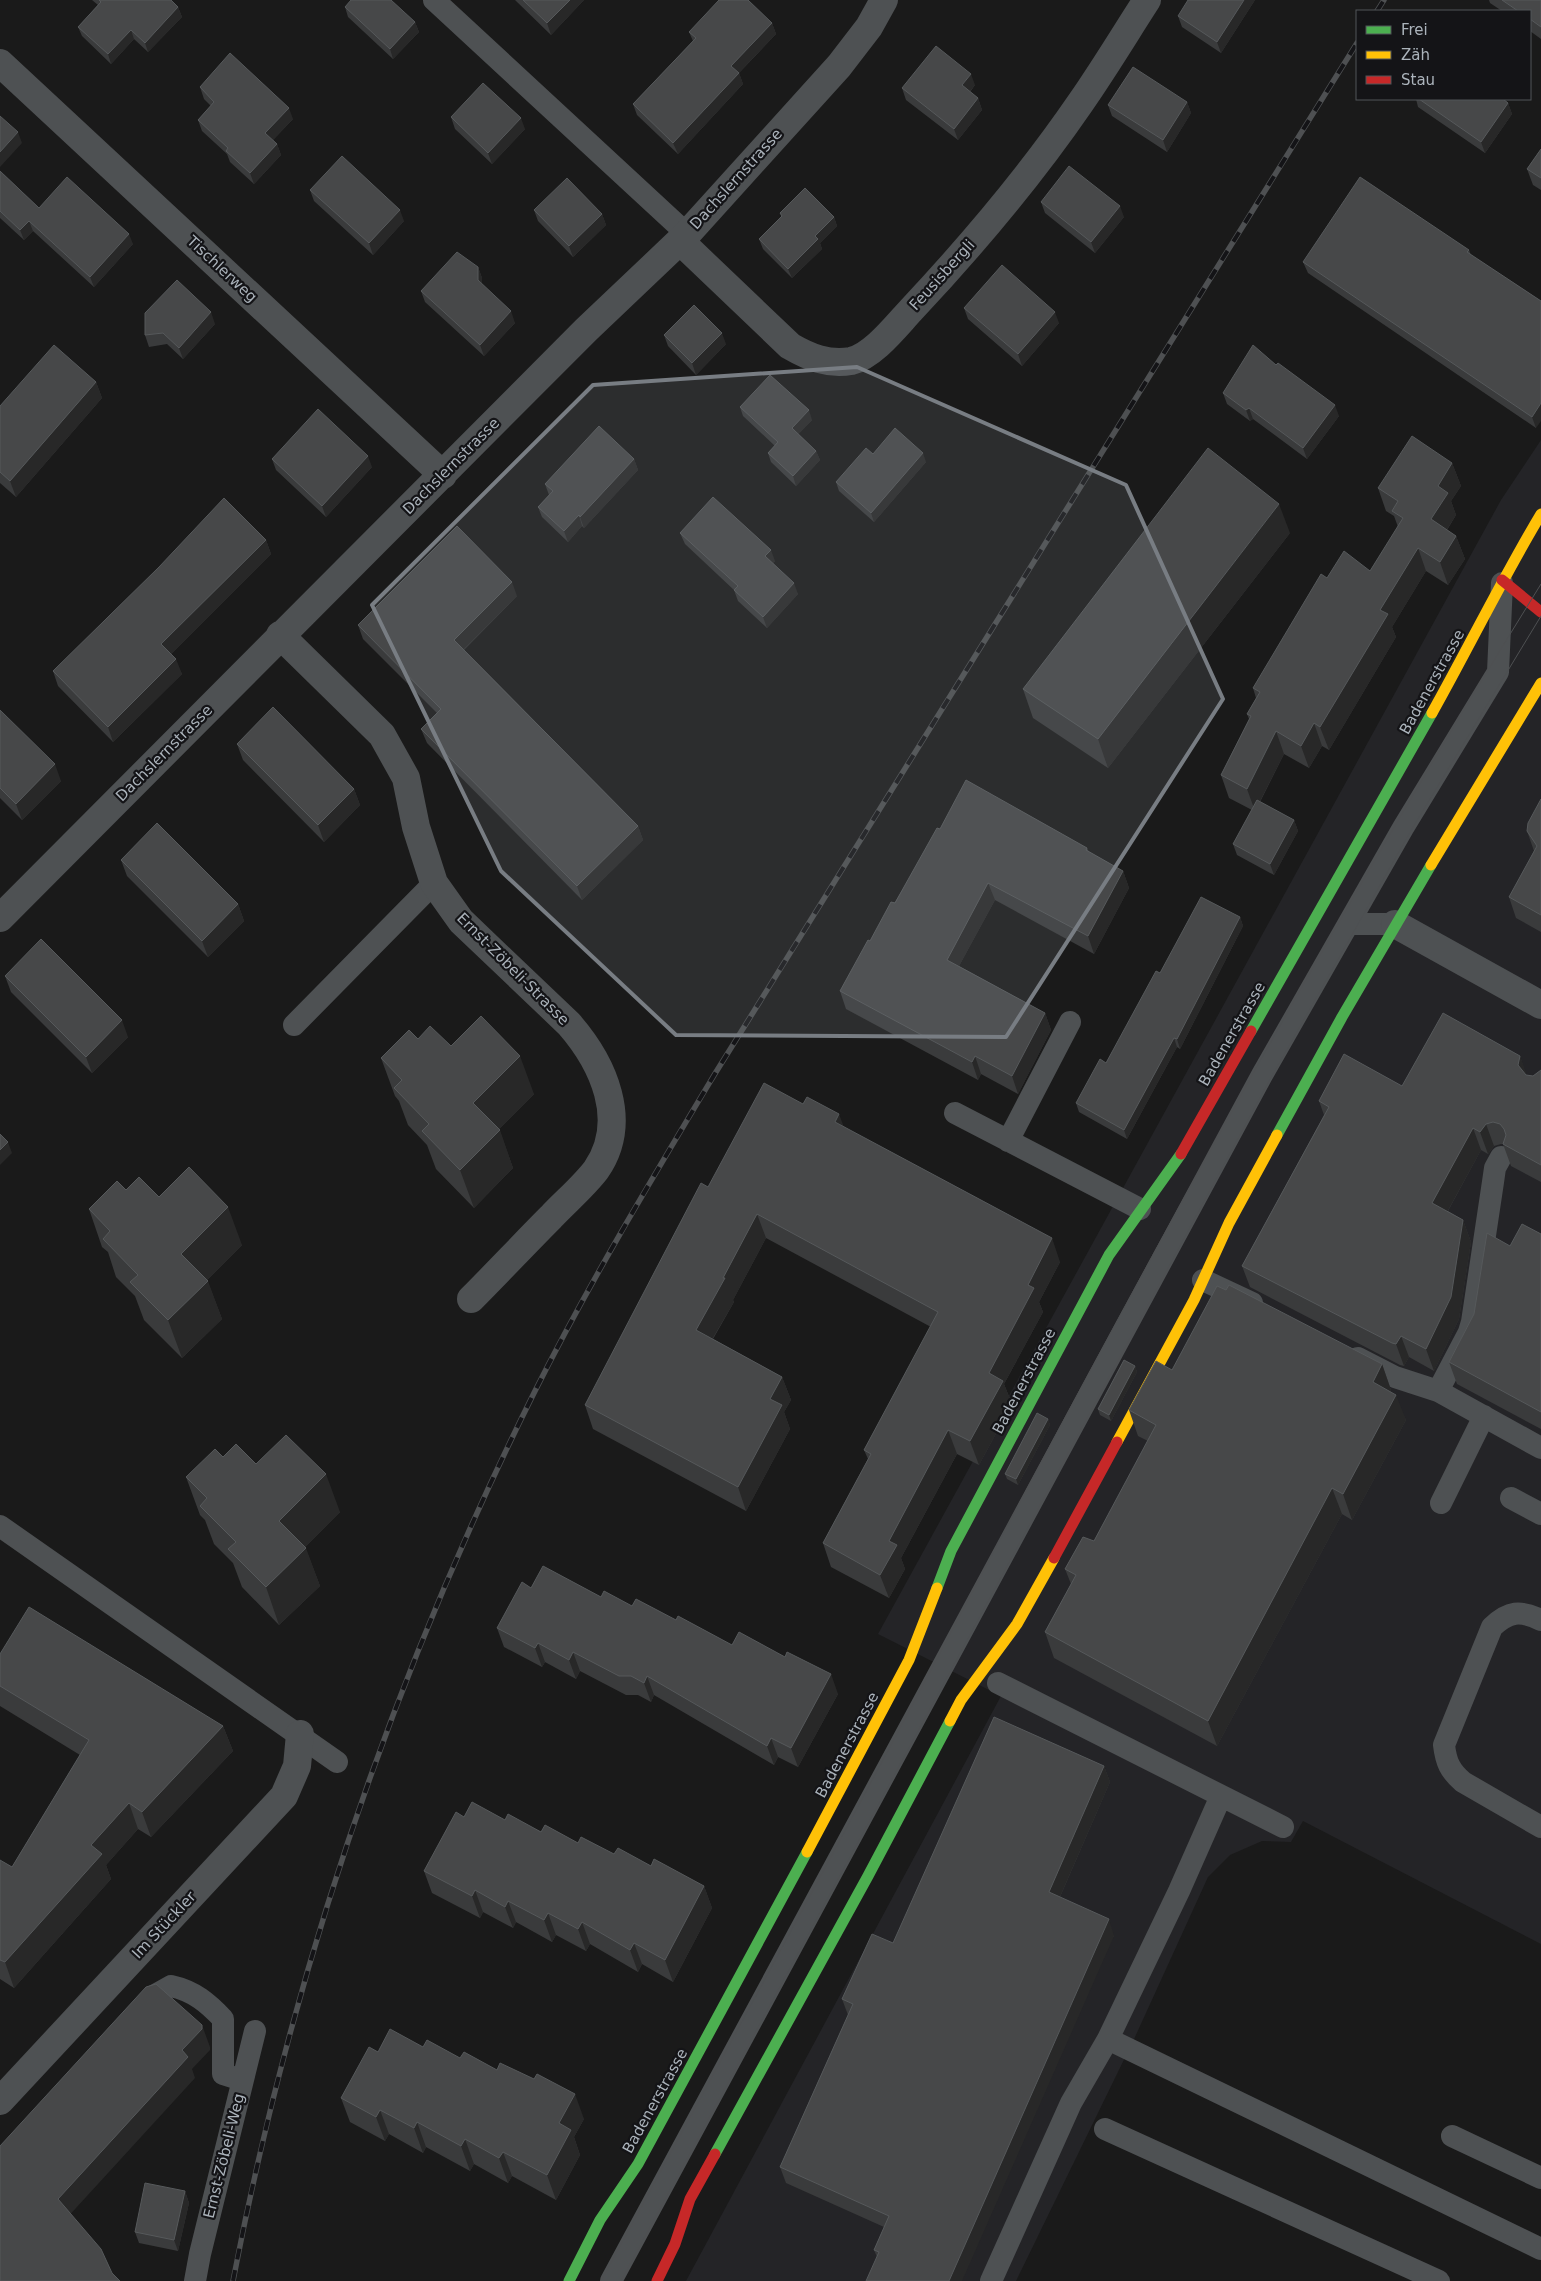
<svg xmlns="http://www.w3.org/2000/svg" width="1541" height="2281" font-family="'DejaVu Sans',sans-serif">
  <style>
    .built { fill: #242427 }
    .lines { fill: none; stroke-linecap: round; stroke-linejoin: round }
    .lane { stroke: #4e5153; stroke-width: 22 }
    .street { stroke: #4e5153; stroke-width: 28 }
    .fast { stroke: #4caf50; stroke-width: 11 }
    .slow { stroke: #ffc107; stroke-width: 11 }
    .jam { stroke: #c62828; stroke-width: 11 }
    .tram { stroke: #4e5052; stroke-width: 1 }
    .rail-casing { stroke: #4e5052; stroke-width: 5.5 }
    .rail { stroke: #141417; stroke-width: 4; stroke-dasharray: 11; stroke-linecap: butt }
    .wall { fill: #3a3b3c }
    .shaded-wall { fill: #282828 }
    .building { fill: #474849; stroke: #56595b }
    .marked { fill: #787d83; fill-opacity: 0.2; stroke: #787d83; stroke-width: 4; stroke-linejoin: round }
    .labels { text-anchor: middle; stroke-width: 4.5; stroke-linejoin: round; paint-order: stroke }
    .street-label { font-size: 15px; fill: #abb3bb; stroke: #141417 }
  </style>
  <rect width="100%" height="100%" fill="#1a1a1a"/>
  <!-- built -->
  <path class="built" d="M 1541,440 L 1541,1944 L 1303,1821 L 1291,1842 L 1262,1841 L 1230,1855 L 1208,1877 L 1135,2037 L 1016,2281 L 686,2281 L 1001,1696 L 878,1634 L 1501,500 Z"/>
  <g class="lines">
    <!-- lane -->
    <path class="lane" d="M 434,0 L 687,234
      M 1349,924 L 1395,924
      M 294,1025 L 434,883
      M 955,1113 L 1140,1209
      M 1008,1141 L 1070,1022
      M 1203,1280 L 1252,1303
      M 1358,1358 L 1395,1377 L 1438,1391 L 1541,1448
      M 1438,1391 L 1469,1332 L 1472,1322 L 1493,1182 L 1495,1168 L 1501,1157
      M 1511,1498 L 1541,1514
      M 1441,1503 L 1484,1416
      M 0,1526 L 337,1762
      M 1541,1620 C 1520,1610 1509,1611 1492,1627 L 1444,1745 C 1446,1762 1450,1771 1463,1782 L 1541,1827
      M 998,1683 L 1283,1827
      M 155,1995 L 171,1986 C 194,1991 208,2003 223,2019 L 223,2074 L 242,2080
      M 1108,2039 L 1541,2249
      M 1105,2129 L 1439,2281
      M 1452,2136 L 1541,2178
      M 195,2281 L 200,2254 L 255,2031
      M 611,2281 L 1262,1075 L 1403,828 L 1498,672 L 1502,583
      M 991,2281 L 1071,2103 L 1108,2039 L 1179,1891 L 1221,1796"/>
    <!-- street -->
    <path class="street" d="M 0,63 L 443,475
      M 680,241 L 790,346 C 809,357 828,365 851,361 C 873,356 896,326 911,310 C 972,245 1031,175 1081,102 C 1104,69 1125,34 1147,0
      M 280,635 L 382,735 L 406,778 L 416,827 L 434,883 L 461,921 L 569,1024 C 603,1063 630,1121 596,1170 C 583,1187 565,1202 551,1217 C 524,1244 498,1272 471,1299
      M 0,918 L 586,330 L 687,234 L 839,66 L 869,27 L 884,0
      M 1395,924 L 1541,1005
      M 0,2101 L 284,1796 L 297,1766 L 300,1734"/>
    <!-- fast -->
    <path class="fast" d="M 1251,1031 L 1432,713
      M 1277,1135 L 1342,1017 L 1431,865
      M 937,1588 L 951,1551 L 1109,1255 L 1181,1154
      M 715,2154 L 868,1876 L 950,1721
      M 569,2281 L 600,2220 L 638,2164 L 807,1852"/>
    <!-- slow -->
    <path class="slow" d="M 1432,713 C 1469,647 1502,579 1541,514
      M 1431,865 L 1541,683
      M 1117,1442 L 1194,1300 L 1229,1223 L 1277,1135
      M 950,1721 L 961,1700 L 1017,1624 L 1054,1558
      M 807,1852 L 909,1660 L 937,1588"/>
    <!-- jam -->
    <path class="jam" d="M 1502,580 L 1541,612
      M 1181,1154 L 1251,1031
      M 1054,1558 L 1117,1442
      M 657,2281 L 675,2244 L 690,2199 L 715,2154"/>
    <!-- tram -->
    <path class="tram" d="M 601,2281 C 730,2044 859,1807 985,1568 C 1161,1235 1342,904 1541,584
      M 621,2281 L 1268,1083 L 1413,827 L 1541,616"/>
    <!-- rail casing -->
    <g class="rail-casing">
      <path id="rail" d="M 1377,11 L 1384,0
        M 233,2281 C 292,1973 394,1674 534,1393 C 589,1283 653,1177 716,1072 L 1357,43"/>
    </g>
    <!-- rail -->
    <use href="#rail" class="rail"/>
  </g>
  <!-- wall -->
  <path class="wall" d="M 92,0 L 171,0 L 178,7 L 182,17 L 148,52 L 134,39 L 111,64 L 82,36 L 78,27 L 98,5 Z
    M 515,0 L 584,0 L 551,35 Z
    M 1255,0 L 1221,53 L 1182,27 L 1178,16 Z
    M 1489,0 L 1541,0 L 1541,39 L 1530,31 L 1530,11 L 1502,11 L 1490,3 Z
    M 345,7 L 415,22 L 419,32 L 393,59 L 348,17 Z
    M 772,23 L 776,34 L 739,73 L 743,84 L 678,154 L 637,115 L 633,104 L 693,41 L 689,32 Z
    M 975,85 L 970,92 L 978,98 L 982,110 L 958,140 L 906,100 L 902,88 Z
    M 200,87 L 293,119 L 273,140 L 277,144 L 281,155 L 254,184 L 230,162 L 227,154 L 202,131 L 198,120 L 211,106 L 204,99 Z
    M 1416,99 L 1503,99 L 1508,103 L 1512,114 L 1485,153 L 1418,107 Z
    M 1187,102 L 1191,113 L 1167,152 L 1112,116 L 1108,105 Z
    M 451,117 L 525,129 L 492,164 L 455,129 Z
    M 1541,149 L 1541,190 L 1533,185 L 1527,169 Z
    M 0,171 L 39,208 L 133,244 L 94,287 L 33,231 L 24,240 L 0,218 Z
    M 310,190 L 404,221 L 373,255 L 314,201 Z
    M 1041,202 L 1124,217 L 1095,253 L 1045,213 Z
    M 534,210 L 602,214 L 606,225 L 573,257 L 538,221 Z
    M 780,213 L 834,217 L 837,226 L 820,243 L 822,249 L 792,278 L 763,249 L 759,239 L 782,217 Z
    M 1469,250 L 1471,255 L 1541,301 L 1536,428 L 1308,273 L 1303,262 Z
    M 478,267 L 482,278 L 482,284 L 515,323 L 484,356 L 425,302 L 421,291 Z
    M 964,308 L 1059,323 L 1022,366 L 968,319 Z
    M 215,324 L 183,359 L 167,344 L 149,347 L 145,335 Z
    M 664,335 L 726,344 L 696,375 L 668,346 Z
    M 96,382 L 102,398 L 16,497 L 0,483 L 0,406 Z
    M 1223,393 L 1339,416 L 1307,459 L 1253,419 L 1250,421 L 1227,404 Z
    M 740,407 L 812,420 L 798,434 L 816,451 L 820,460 L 796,486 L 771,462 L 768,453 L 775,446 L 743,416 Z
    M 873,454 L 926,462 L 874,522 L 839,491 L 836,482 Z
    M 272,459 L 372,467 L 326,517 L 276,470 Z
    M 634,459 L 638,470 L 584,528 L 582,526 L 568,542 L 542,517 L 538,507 L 549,495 L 545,484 Z
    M 1452,463 L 1461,486 L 1451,501 L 1456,515 L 1447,530 L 1456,536 L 1465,559 L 1448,585 L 1426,571 L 1392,627 L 1396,637 L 1329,750 L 1322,746 L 1309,768 L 1284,754 L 1260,802 L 1294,820 L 1298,831 L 1274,875 L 1237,855 L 1233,844 L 1252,810 L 1229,798 L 1221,775 L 1249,719 L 1247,714 L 1256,698 L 1253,688 L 1327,578 L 1370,571 L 1398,527 L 1394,516 L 1386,511 L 1378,488 Z
    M 680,533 L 775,561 L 773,563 L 798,594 L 767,628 L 738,601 L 734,590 L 685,544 Z
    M 1290,533 L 1108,768 L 1033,718 L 1023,689 Z
    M 266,540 L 271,554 L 171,654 L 182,674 L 113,742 L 58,686 L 53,671 Z
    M 517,596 L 464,650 L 638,826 L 643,840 L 582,900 L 427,743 L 421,729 L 437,713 L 363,639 L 358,625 Z
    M 0,710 L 61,781 L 22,820 L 0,798 Z
    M 237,744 L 354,789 L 360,805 L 324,842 L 243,760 Z
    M 1541,799 L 1541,932 L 1516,918 L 1509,897 L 1534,851 L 1527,831 Z
    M 940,829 L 1087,848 L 1089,852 L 1123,871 L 1129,888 L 1094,954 L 995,900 L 959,966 L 1045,1013 L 1051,1030 L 1018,1094 L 981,1074 L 978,1080 L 846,1009 L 840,991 Z
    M 121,860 L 238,904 L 244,921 L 208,957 L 127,876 Z
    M 1240,917 L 1243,926 L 1180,1049 L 1177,1047 L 1127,1139 L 1079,1112 L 1076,1103 L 1106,1063 L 1160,973 Z
    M 5,976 L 128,1037 L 92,1073 L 11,992 Z
    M 418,1039 L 451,1046 L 534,1094 L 499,1129 L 513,1168 L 474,1208 L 436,1169 L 427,1145 L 408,1125 L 399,1101 L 395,1096 L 381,1058 Z
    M 1520,1056 L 1526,1075 L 1533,1076 L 1541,1070 L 1541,1182 L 1511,1166 L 1503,1144 L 1501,1144 L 1494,1146 L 1488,1154 L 1481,1150 L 1448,1211 L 1463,1220 L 1471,1242 L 1459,1319 L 1434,1371 L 1409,1357 L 1404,1366 L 1400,1365 L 1250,1287 L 1242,1266 L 1324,1115 L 1319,1101 L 1402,1086 Z
    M 843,1126 L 1060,1262 L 1039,1302 L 1043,1312 L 1004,1384 L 1012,1404 L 979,1465 L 957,1454 L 901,1558 L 905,1569 L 889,1598 L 831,1567 L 823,1543 L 868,1459 L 864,1450 L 931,1327 L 766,1238 L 733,1300 L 734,1302 L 713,1339 L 782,1377 L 791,1400 L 784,1412 L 790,1429 L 746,1511 L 593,1429 L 585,1405 L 708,1187 Z
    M 126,1190 L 159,1197 L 242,1245 L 207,1280 L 222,1319 L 182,1358 L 144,1320 L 135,1296 L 116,1277 L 108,1252 L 102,1247 L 89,1209 Z
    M 1541,1234 L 1541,1429 L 1457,1384 L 1449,1362 L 1510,1246 Z
    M 1226,1290 L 1382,1364 L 1391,1390 L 1390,1391 L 1406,1420 L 1352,1520 L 1342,1514 L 1217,1746 L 1054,1658 L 1045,1632 L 1071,1584 L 1065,1569 L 1094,1541 L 1148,1441 L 1138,1436 L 1129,1410 L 1172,1370 Z
    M 1135,1366 L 1137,1372 L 1111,1421 L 1100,1415 L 1098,1409 Z
    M 1048,1419 L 1050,1425 L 1018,1485 L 1007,1479 L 1005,1474 Z
    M 256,1464 L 340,1512 L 305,1547 L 320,1586 L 279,1625 L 242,1587 L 233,1563 L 214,1544 L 205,1520 L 200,1515 L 186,1477 Z
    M 531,1588 L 601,1597 L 676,1620 L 838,1694 L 798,1767 L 778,1757 L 774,1765 L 654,1695 L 651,1702 L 638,1695 L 626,1695 L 580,1671 L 576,1679 L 545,1662 L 542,1667 L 504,1647 L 497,1628 Z
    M 0,1654 L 223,1726 L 233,1751 L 151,1837 L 138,1829 L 106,1865 L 111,1879 L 14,1988 L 0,1979 L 0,1860 L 12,1867 L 80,1755 L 0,1706 Z
    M 1104,1766 L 1110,1782 L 1060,1897 L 1114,1936 L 877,2257 L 874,2250 L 884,2227 L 786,2183 L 780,2167 L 848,2015 L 842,1999 L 893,1943 Z
    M 464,1817 L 505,1820 L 651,1866 L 704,1886 L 712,1908 L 673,1982 L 642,1964 L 638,1972 L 590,1944 L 586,1951 L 556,1935 L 552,1942 L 516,1922 L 513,1928 L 483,1912 L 480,1918 L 432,1893 L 424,1871 Z
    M 423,2047 L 460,2058 L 584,2119 L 574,2137 L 580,2155 L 556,2200 L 512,2176 L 508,2183 L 474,2164 L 470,2171 L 426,2147 L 423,2153 L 389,2134 L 385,2141 L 350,2122 L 341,2098 L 378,2052 Z
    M 185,2191 L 189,2203 L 178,2251 L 139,2243 L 135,2232 Z"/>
  <!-- shaded-wall -->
  <path class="shaded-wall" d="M 570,0 L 584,0 L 551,35 L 547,23 Z
    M 1244,0 L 1255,0 L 1221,53 L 1217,42 Z
    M 178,7 L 182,17 L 148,52 L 145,43 Z
    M 415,22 L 419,32 L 393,59 L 390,49 Z
    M 772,23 L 776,34 L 735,77 L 731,66 Z
    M 131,30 L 134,39 L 111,64 L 108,54 Z
    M 739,73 L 743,84 L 678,154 L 673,143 Z
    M 971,74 L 975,85 L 966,96 L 962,85 Z
    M 978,98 L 982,110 L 958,140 L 954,129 Z
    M 1187,102 L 1191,113 L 1167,152 L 1163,140 Z
    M 1508,103 L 1512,114 L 1485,153 L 1481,142 Z
    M 289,108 L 293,119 L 269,144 L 265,133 Z
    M 521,118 L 525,129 L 492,164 L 488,153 Z
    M 18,132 L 22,143 L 0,167 L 0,152 Z
    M 277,144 L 281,155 L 254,184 L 250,173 Z
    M 1120,206 L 1124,217 L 1095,253 L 1091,242 Z
    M 400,210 L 404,221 L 373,255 L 369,243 Z
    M 602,214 L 606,225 L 573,257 L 569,246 Z
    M 834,217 L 837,226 L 820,243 L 822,249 L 792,278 L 788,269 L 815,236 Z
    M 29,221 L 33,231 L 24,240 L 20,230 Z
    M 129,234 L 133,244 L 94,287 L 90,277 Z
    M 478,267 L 482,278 L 482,291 L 478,280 Z
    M 511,311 L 515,323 L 484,356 L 480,345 Z
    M 211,312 L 215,324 L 183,359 L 179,348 Z
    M 1055,312 L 1059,323 L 1022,366 L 1018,354 Z
    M 722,333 L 726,344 L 696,375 L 692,363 Z
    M 96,382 L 102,398 L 16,497 L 10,481 Z
    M 1541,403 L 1541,421 L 1536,428 L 1532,417 Z
    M 1335,405 L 1339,416 L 1307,459 L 1303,448 Z
    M 1249,408 L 1253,419 L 1250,421 L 1246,410 Z
    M 809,410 L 812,420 L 795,438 L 792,428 Z
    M 816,451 L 820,460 L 796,486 L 793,476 Z
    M 923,453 L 926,462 L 874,522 L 871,513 Z
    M 368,456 L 372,467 L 326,517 L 322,506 Z
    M 634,459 L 638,470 L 584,528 L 580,517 Z
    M 1452,463 L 1461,486 L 1451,501 L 1456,515 L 1439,542 L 1431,519 L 1438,486 Z
    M 1279,504 L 1290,533 L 1108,768 L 1098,739 Z
    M 579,515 L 582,526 L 568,542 L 564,531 Z
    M 1456,536 L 1465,559 L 1448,585 L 1440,562 Z
    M 266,540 L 271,554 L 167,658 L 161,644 Z
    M 1418,548 L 1426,571 L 1392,627 L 1396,637 L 1329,750 L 1320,727 L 1380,610 Z
    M 771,550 L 775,561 L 769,567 L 765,556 Z
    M 512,582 L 517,596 L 459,654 L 454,640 Z
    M 794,583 L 798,594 L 767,628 L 763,617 Z
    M 176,659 L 182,674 L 113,742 L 108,727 Z
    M 1314,723 L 1322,746 L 1309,768 L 1301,746 Z
    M 1276,731 L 1284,754 L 1255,811 L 1247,789 Z
    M 55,764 L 61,781 L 22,820 L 16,804 Z
    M 354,789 L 360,805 L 324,842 L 318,825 Z
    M 1294,820 L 1298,831 L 1274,875 L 1270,864 Z
    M 638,826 L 643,840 L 582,900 L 577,886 Z
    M 1123,871 L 1129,888 L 1094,954 L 1088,936 Z
    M 988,883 L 995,900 L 953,977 L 947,960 Z
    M 238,904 L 244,921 L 208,957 L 202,941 Z
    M 1240,917 L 1243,926 L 1180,1049 L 1177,1039 Z
    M 1045,1013 L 1051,1030 L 1018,1094 L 1012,1076 Z
    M 122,1020 L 128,1037 L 92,1073 L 86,1057 Z
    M 1174,1038 L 1177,1047 L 1127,1139 L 1124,1130 Z
    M 520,1056 L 534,1094 L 487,1141 L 473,1103 Z
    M 975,1056 L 981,1074 L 978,1080 L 972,1062 Z
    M 1520,1056 L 1528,1078 L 1518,1065 Z
    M 839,1114 L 848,1138 L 835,1122 Z
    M 1486,1124 L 1494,1146 L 1488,1154 L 1480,1132 Z
    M 1473,1128 L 1481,1150 L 1440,1225 L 1432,1203 Z
    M 500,1130 L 513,1168 L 474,1208 L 460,1170 Z
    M 8,1142 L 12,1153 L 0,1165 L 0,1150 Z
    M 228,1207 L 242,1245 L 195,1292 L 181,1254 Z
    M 757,1214 L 766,1238 L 733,1300 L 734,1302 L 704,1353 L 696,1330 Z
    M 1463,1220 L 1471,1242 L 1459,1319 L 1434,1371 L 1426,1349 Z
    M 1052,1238 L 1060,1262 L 1039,1302 L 1043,1312 L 1004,1384 L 1012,1404 L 979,1465 L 970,1441 L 989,1373 L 1028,1285 Z
    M 208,1281 L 222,1319 L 182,1358 L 168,1320 Z
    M 1401,1336 L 1409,1357 L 1404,1366 L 1396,1344 Z
    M 1382,1364 L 1391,1390 L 1382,1407 L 1373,1382 Z
    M 1135,1366 L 1137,1372 L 1111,1421 L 1109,1415 Z
    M 782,1377 L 791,1400 L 784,1412 L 790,1429 L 746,1511 L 738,1487 L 770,1399 Z
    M 1396,1395 L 1406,1420 L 1352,1520 L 1343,1494 Z
    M 1048,1419 L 1050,1425 L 1018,1485 L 1016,1479 Z
    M 948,1430 L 957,1454 L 901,1558 L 905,1569 L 889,1598 L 880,1575 L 889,1541 Z
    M 326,1474 L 340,1512 L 293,1559 L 279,1521 Z
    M 1332,1488 L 1342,1514 L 1217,1746 L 1208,1721 Z
    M 306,1548 L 320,1586 L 279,1625 L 266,1587 Z
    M 538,1643 L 545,1662 L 542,1667 L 535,1648 Z
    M 573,1652 L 580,1671 L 576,1679 L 569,1660 Z
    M 831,1674 L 838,1694 L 798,1767 L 791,1748 Z
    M 647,1676 L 654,1695 L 651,1702 L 644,1683 Z
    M 223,1726 L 233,1751 L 151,1837 L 142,1812 Z
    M 771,1738 L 778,1757 L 774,1765 L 767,1746 Z
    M 1104,1766 L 1110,1782 L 1055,1908 L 1049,1892 Z
    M 129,1803 L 138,1829 L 106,1865 L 111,1879 L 14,1988 L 5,1962 L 91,1845 Z
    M 704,1886 L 712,1908 L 673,1982 L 665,1960 Z
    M 475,1890 L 483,1912 L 480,1918 L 472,1896 Z
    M 508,1901 L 516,1922 L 513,1928 L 505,1907 Z
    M 548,1913 L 556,1935 L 552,1942 L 544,1920 Z
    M 1109,1919 L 1114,1936 L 962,2281 L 949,2281 Z
    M 582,1922 L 590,1944 L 586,1951 L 578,1929 Z
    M 634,1943 L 642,1964 L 638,1972 L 630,1950 Z
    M 202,2025 L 210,2047 L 210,2050 L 192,2069 L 195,2078 L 65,2220 L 58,2199 Z
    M 575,2094 L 584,2119 L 574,2137 L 580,2155 L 556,2200 L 547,2175 L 559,2123 Z
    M 380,2110 L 389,2134 L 385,2141 L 376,2117 Z
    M 417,2122 L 426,2147 L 423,2153 L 414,2128 Z
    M 465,2139 L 474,2164 L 470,2171 L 461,2146 Z
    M 503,2152 L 512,2176 L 508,2183 L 499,2158 Z
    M 185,2191 L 189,2203 L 178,2251 L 174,2240 Z"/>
  <!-- building -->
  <path class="building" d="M 99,0 L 171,0 L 178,7 L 145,43 L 131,30 L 108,54 L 78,27 L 101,2 Z
    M 351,0 L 391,0 L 415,22 L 390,49 L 345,7 Z
    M 523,0 L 570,0 L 547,23 Z
    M 719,0 L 748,0 L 772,23 L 731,66 L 739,73 L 673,143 L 633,104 L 696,38 L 689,32 Z
    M 1188,0 L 1244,0 L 1217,42 L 1178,16 Z
    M 1502,0 L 1541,0 L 1541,27 L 1530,19 L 1530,11 L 1518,11 Z
    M 936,46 L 971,74 L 962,85 L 978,98 L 954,129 L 902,88 Z
    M 230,53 L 289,108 L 265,133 L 277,144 L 250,173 L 226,151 L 228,148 L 198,120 L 214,102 L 200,87 Z
    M 1133,67 L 1187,102 L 1163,140 L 1108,105 Z
    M 483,83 L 521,118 L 488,153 L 451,117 Z
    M 1419,99 L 1503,99 L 1508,103 L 1481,142 Z
    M 0,116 L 18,132 L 0,152 Z
    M 1541,149 L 1541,178 L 1527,169 Z
    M 342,156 L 400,210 L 369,243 L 310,190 Z
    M 1069,166 L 1120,206 L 1091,242 L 1041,202 Z
    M 0,171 L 39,208 L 67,177 L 129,234 L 90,277 L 29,221 L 20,230 L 0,211 Z
    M 1360,177 L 1469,250 L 1467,252 L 1541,301 L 1541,403 L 1532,417 L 1303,262 Z
    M 567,178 L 602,214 L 569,246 L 534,210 Z
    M 805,188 L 834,217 L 815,236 L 818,239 L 788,269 L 759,239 L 782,216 L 780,213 Z
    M 457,252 L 478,267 L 478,280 L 511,311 L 480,345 L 421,291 Z
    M 1002,265 L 1055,312 L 1018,354 L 964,308 Z
    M 177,280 L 211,312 L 179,348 L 163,333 L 145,335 L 145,313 Z
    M 694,305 L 722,333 L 692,363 L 664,335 Z
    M 54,345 L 96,382 L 10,481 L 0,472 L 0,406 Z
    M 1253,345 L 1276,365 L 1278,363 L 1335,405 L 1303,448 L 1249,408 L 1246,410 L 1223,393 Z
    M 770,375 L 809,410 L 792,428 L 816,451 L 793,476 L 768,453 L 778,442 L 740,407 Z
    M 318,409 L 368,456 L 322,506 L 272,459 Z
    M 599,426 L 634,459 L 580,517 L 579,515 L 564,531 L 538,507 L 553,491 L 545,484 Z
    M 895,428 L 923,453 L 871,513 L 836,482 L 866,448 L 873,454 Z
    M 1412,436 L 1452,463 L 1438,486 L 1448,493 L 1431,519 L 1456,536 L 1440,562 L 1418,548 L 1380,610 L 1388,614 L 1320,727 L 1314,723 L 1301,746 L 1276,731 L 1247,789 L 1221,775 L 1251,716 L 1247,714 L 1260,692 L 1253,688 L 1321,574 L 1327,578 L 1344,551 L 1370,571 L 1403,518 L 1392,511 L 1398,501 L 1378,488 Z
    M 1208,448 L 1279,504 L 1098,739 L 1023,689 Z
    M 713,497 L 771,550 L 765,556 L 794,583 L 763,617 L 734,590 L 738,586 L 680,533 Z
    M 224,498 L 266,540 L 161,644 L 176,659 L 108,727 L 53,671 L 159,567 Z
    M 457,526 L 512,582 L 454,640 L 638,826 L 577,886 L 421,729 L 441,709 L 358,625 Z
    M 273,707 L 354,789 L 318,825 L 237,744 Z
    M 0,710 L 55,764 L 16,804 L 0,788 Z
    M 966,780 L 1087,848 L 1086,850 L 1123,871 L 1088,936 L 988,883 L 947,960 L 1045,1013 L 1012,1076 L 975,1056 L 972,1062 L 840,991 L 868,940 L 870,941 L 891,902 L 895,903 L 937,828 L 940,829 Z
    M 1541,799 L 1541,915 L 1509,897 L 1537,846 L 1527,831 L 1528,823 Z
    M 1257,800 L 1294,820 L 1270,864 L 1233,844 Z
    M 157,823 L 238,904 L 202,941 L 121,860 Z
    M 1201,897 L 1240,917 L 1177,1039 L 1174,1038 L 1124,1130 L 1076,1103 L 1100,1059 L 1106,1063 L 1156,971 L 1160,973 Z
    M 41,939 L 122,1020 L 86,1057 L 5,976 Z
    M 1443,1013 L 1520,1056 L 1518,1065 L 1526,1075 L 1533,1076 L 1541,1070 L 1541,1165 L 1503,1144 L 1506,1135 L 1504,1129 L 1500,1124 L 1493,1122 L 1486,1124 L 1480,1132 L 1473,1128 L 1432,1203 L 1463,1220 L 1451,1297 L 1426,1349 L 1401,1336 L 1396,1344 L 1392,1343 L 1242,1266 L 1329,1107 L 1319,1101 L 1344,1054 L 1402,1086 Z
    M 481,1016 L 520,1056 L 473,1103 L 500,1130 L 460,1170 L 422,1131 L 429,1124 L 394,1088 L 402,1080 L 381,1058 L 409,1030 L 418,1039 L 430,1026 L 451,1046 Z
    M 764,1083 L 803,1104 L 807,1097 L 839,1114 L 835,1122 L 1052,1238 L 1028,1285 L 1034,1288 L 989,1373 L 1003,1381 L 970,1441 L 948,1430 L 889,1541 L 897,1545 L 880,1575 L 823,1543 L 871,1454 L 864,1450 L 938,1312 L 757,1214 L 723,1278 L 725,1278 L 696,1330 L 782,1377 L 770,1399 L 782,1405 L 738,1487 L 585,1405 L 701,1183 L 708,1187 Z
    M 0,1134 L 8,1142 L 0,1150 Z
    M 189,1167 L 228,1207 L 181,1254 L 208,1281 L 168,1320 L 130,1282 L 138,1275 L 103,1239 L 110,1231 L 89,1209 L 117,1181 L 126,1190 L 139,1177 L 159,1197 Z
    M 1522,1224 L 1541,1234 L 1541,1412 L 1449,1362 L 1474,1314 L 1487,1233 L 1510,1246 Z
    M 1229,1285 L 1382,1364 L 1373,1382 L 1396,1395 L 1343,1494 L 1332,1488 L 1208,1721 L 1045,1632 L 1076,1575 L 1065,1569 L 1083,1537 L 1094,1541 L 1156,1425 L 1129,1410 L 1156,1361 L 1172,1370 L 1217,1286 L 1226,1290 Z
    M 1124,1360 L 1135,1366 L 1109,1415 L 1098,1409 Z
    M 1037,1413 L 1048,1419 L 1016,1479 L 1005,1474 Z
    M 286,1435 L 326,1474 L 279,1521 L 306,1548 L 266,1587 L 228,1549 L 236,1542 L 200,1506 L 207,1498 L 186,1477 L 215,1449 L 223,1457 L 236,1444 L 256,1464 Z
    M 543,1566 L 601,1597 L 604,1591 L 632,1606 L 636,1599 L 676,1620 L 678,1616 L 732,1645 L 739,1632 L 785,1657 L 787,1652 L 831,1674 L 791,1748 L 771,1738 L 767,1746 L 647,1676 L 644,1683 L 631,1676 L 619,1676 L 573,1652 L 569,1660 L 538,1643 L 535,1648 L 497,1628 L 522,1582 L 531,1588 Z
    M 29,1607 L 223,1726 L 142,1812 L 129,1803 L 91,1845 L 102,1854 L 5,1962 L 0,1960 L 0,1860 L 12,1867 L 89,1740 L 0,1686 L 0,1654 Z
    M 994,1717 L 1104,1766 L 1049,1892 L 1109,1919 L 949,2281 L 866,2281 L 879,2252 L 874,2250 L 889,2216 L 780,2167 L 853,2004 L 842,1999 L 872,1934 L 893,1943 Z
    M 472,1802 L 505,1820 L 508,1814 L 541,1832 L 545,1825 L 578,1843 L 581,1837 L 614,1854 L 618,1848 L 651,1866 L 654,1859 L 704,1886 L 665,1960 L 634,1943 L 630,1950 L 582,1922 L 578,1929 L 548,1913 L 544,1920 L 508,1901 L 505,1907 L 475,1890 L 472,1896 L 424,1871 L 456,1812 L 464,1817 Z
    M 156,1984 L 202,2025 L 202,2029 L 182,2050 L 188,2057 L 58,2199 L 101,2249 L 112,2273 L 120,2281 L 0,2281 L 0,2146 L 146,1987 Z
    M 390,2029 L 423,2047 L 427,2040 L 460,2058 L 464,2052 L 497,2070 L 500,2063 L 534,2079 L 537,2074 L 575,2094 L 559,2123 L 571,2130 L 547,2175 L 503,2152 L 499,2158 L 465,2139 L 461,2146 L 417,2122 L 414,2128 L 380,2110 L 376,2117 L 341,2098 L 369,2047 L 378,2052 Z
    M 145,2183 L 185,2191 L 174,2240 L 135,2232 Z"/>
  <!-- marked area -->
  <path class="marked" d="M 857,367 L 1126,485 L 1223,699 L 1006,1037 L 676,1035 L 501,871 L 372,605 L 593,385 Z"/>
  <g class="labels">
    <!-- street labels -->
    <g class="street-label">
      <text transform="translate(736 179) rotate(-48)" y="5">Dachslernstrasse</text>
      <text transform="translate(222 269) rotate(43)" y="5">Tischlerweg</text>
      <text transform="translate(942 275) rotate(-48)" y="5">Feusisbergli</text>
      <text transform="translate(451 466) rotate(-45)" y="5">Dachslernstrasse</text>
      <text transform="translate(1432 682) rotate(-61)" y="5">Badenerstrasse</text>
      <text transform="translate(164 753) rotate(-45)" y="5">Dachslernstrasse</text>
      <text transform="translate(513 969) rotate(45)" y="5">Ernst-Zöbeli-Strasse</text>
      <text transform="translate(1232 1034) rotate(-60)" y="5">Badenerstrasse</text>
      <text transform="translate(1024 1381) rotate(-62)" y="5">Badenerstrasse</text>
      <text transform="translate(847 1745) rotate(-62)" y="5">Badenerstrasse</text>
      <text transform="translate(164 1925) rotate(-47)" y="5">Im Stückler</text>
      <text transform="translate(655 2101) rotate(-61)" y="5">Badenerstrasse</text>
      <text transform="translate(224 2156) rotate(-76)" y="5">Ernst-Zöbeli-Weg</text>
    </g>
  </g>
  <!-- legend -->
  <rect x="1356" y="10" width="175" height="90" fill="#141417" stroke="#505459"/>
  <rect x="1366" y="26" width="25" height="8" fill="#4caf50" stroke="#505459"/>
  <text x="1401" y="35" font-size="15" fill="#abb3bb">Frei</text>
  <rect x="1366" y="51" width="25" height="8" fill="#ffc107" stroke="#505459"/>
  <text x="1401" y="60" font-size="15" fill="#abb3bb">Zäh</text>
  <rect x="1366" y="76" width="25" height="8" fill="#c62828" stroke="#505459"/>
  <text x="1401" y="85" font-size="15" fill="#abb3bb">Stau</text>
</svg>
